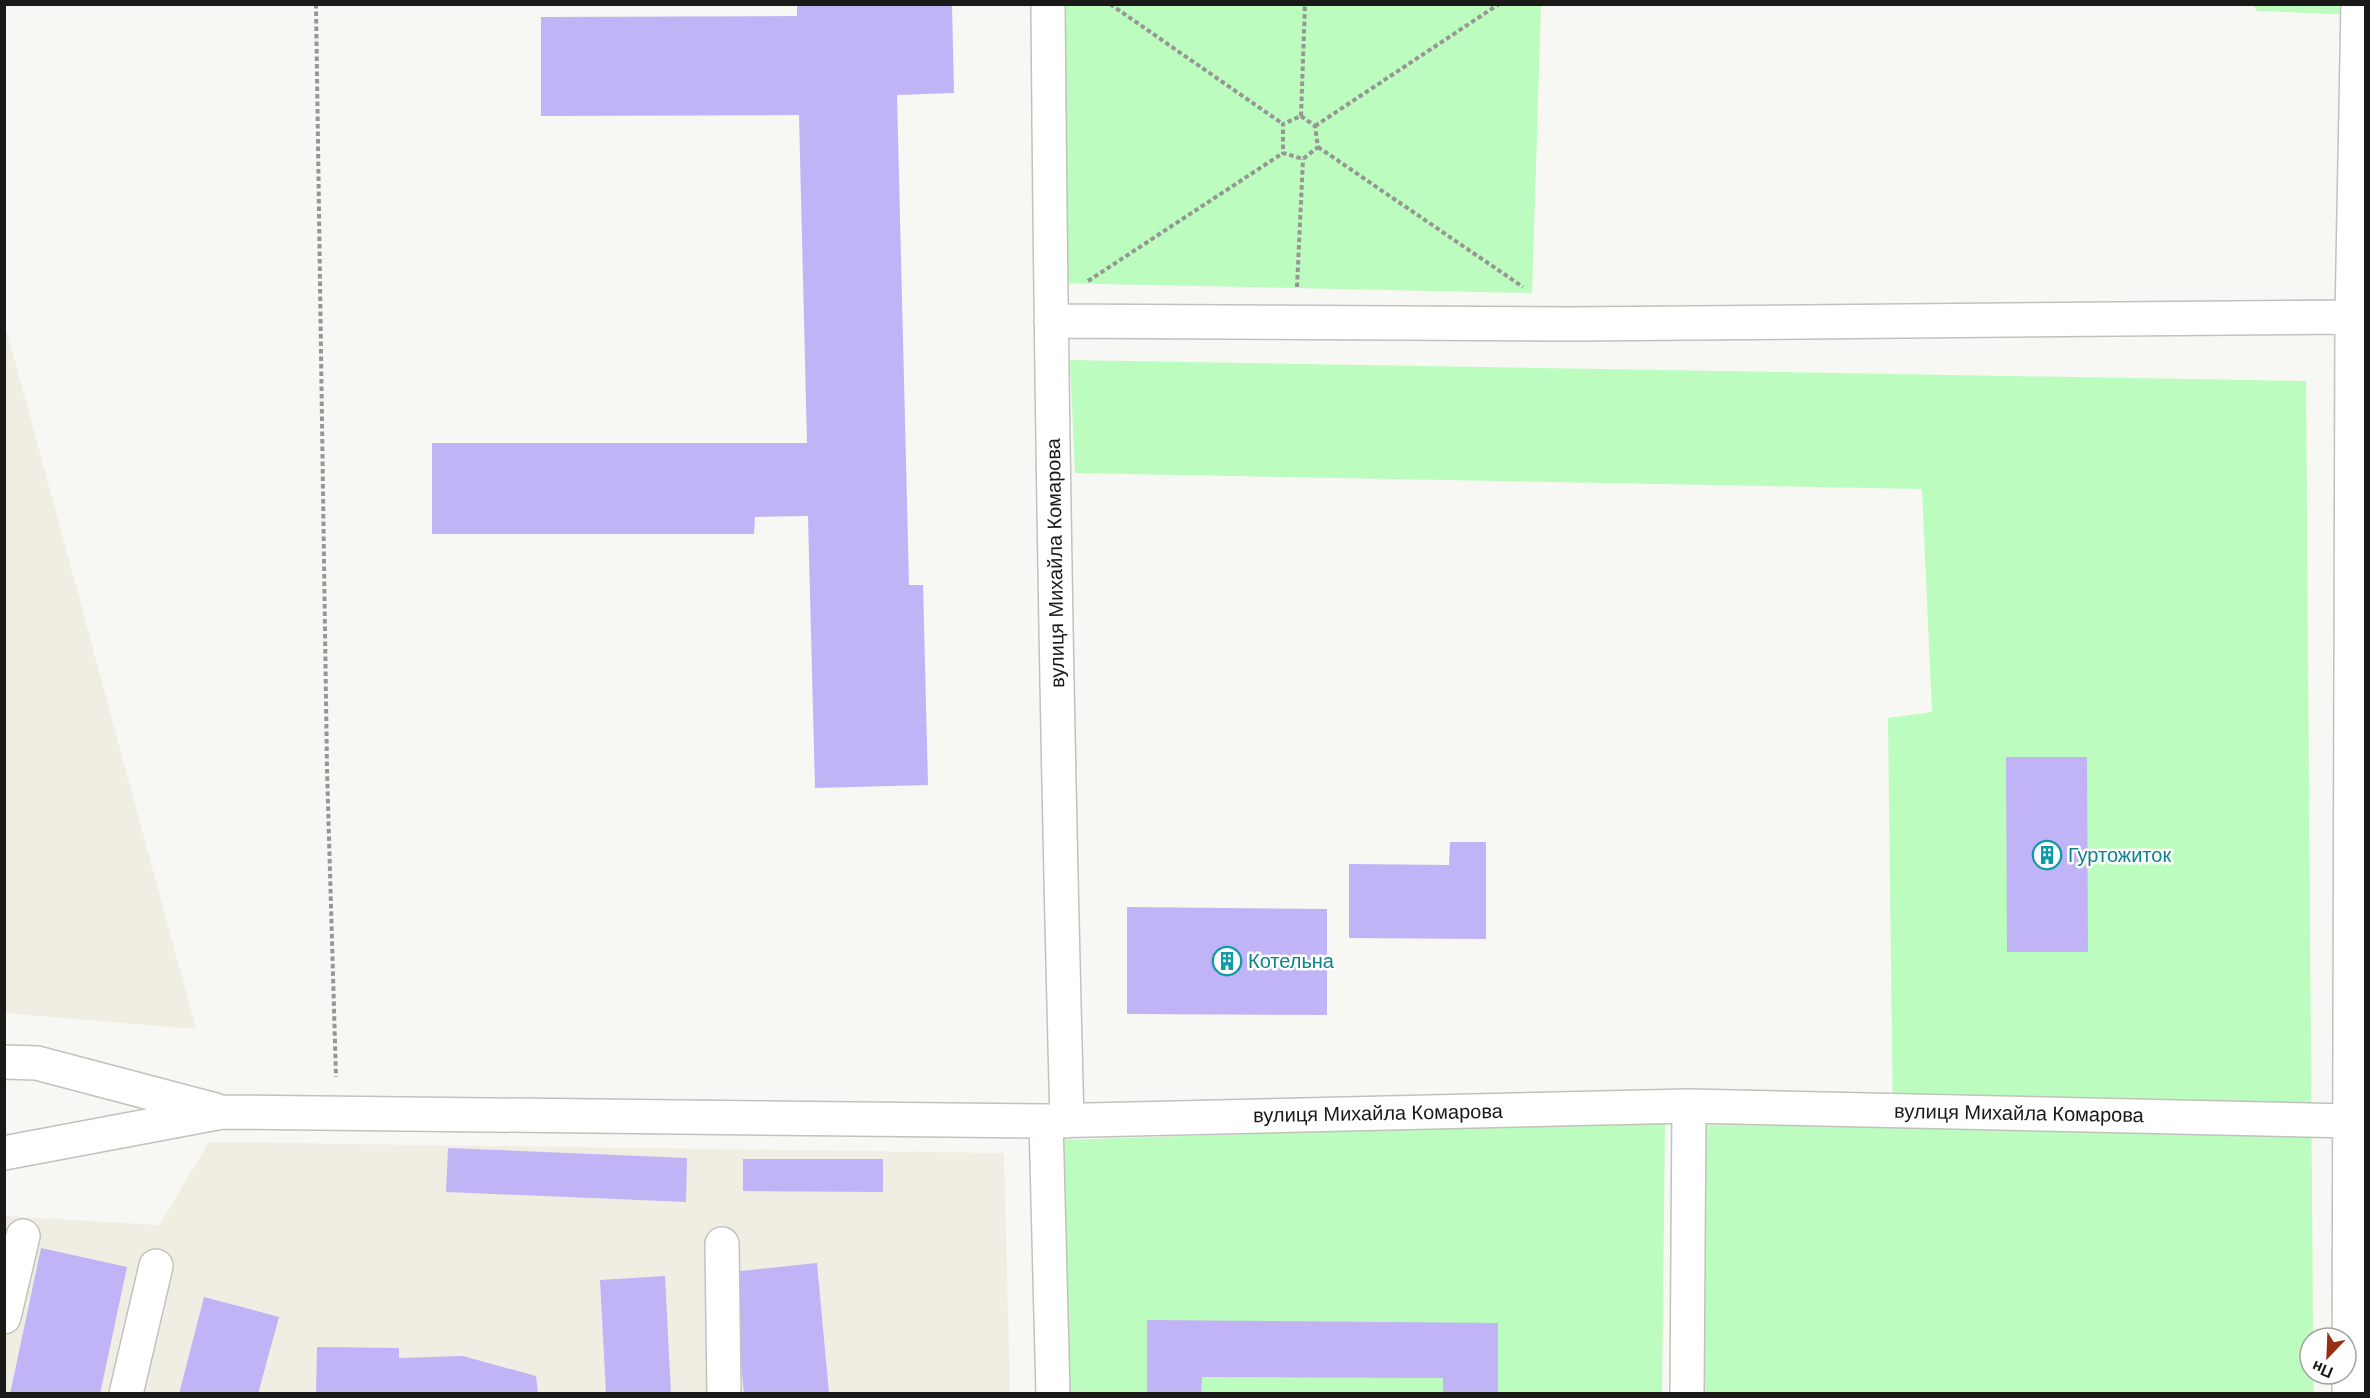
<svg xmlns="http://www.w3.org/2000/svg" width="2370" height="1398" font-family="'DM Sans',sans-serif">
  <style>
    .built { fill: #f0eee3 }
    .green { fill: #bcfcbe }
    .building { fill: #c0b3f6 }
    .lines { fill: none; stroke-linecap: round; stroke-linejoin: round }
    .minor-casing { stroke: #c1c1be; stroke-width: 36 }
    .path { stroke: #969694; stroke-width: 4; stroke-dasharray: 4.5 3; stroke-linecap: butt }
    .minor { stroke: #fff; stroke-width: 33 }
    .labels { text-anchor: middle; stroke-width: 5; stroke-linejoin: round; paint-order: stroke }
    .street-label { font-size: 20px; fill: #191918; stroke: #fff }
    .culture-label { font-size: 20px; fill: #0d838f; stroke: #fff; text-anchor: start }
  </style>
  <rect width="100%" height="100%" fill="#f7f7f4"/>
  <!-- built -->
  <path class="built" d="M 4,324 L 5,324 L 196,1029 L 5,1013 Z
    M 209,1142 L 1004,1153 L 1010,1393 L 5,1393 L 4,1216 L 159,1225 Z"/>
  <!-- green -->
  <path class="green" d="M 1048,5 L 1541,5 L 1532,293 L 1050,283 Z
    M 2252,5 L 2365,5 L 2365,15 L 2258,11 Z
    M 1070,360 L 2306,381 L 2313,1338 L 2310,1338 L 2310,1374 L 2313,1374 L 2314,1393 L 1699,1393 L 1700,1125 L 1893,1126 L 1888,718 L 1932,712 L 1922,489 L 1075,473 Z
    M 1665,1121 L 1662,1393 L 1067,1393 L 1060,1140 Z"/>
  <!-- building -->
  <path class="building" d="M 797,5 L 952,5 L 954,93 L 897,95 L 909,585 L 923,585 L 928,785 L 815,788 L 808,516 L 755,517 L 754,534 L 432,534 L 432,443 L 807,443 L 799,115 L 541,116 L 541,17 L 797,16 Z
    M 2006,757 L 2087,757 L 2088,952 L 2007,952 Z
    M 1450,842 L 1486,842 L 1486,939 L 1349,938 L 1349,864 L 1449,865 Z
    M 1127,907 L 1327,909 L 1327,1015 L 1127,1014 Z
    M 448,1148 L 687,1158 L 686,1202 L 446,1192 Z
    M 743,1159 L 883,1159 L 883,1192 L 743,1191 Z
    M 41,1248 L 127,1267 L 100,1394 L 10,1394 Z
    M 817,1263 L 829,1394 L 744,1394 L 732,1272 Z
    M 665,1276 L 671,1394 L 606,1394 L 600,1280 Z
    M 204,1297 L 279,1317 L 258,1394 L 179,1394 Z
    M 1147,1320 L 1498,1323 L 1498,1394 L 1443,1394 L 1443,1378 L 1202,1377 L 1201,1394 L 1147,1394 Z
    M 317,1347 L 399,1348 L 399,1358 L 463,1356 L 536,1376 L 538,1394 L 316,1394 Z"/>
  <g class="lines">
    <!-- minor casing -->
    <g class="minor-casing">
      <path id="minor" d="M 1048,4 C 1051,377 1057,749 1067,1121
        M 1051,321 L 1572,324 L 2352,317
        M 4,1062 L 37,1063 L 215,1110
        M 1046,1121 L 1053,1394
        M 4,1153 L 222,1112 L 1046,1121 L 1689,1106 L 2350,1121
        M 722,1244 L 724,1394
        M 4,1317 L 23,1236
        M 126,1394 L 156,1266
        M 1687,1394 L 1689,1106
        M 2349,1394 L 2352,317 L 2358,4"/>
    </g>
    <!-- path -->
    <path class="path" d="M 316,4 L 327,769 L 336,1077
      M 1110,4 L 1283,124
      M 1301,116 L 1315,126 L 1318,147 L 1303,159 L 1283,153 L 1283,124 Z
      M 1301,116 L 1305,4
      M 1315,126 L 1499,4
      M 1318,147 L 1523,287
      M 1088,281 L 1283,153
      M 1297,287 L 1303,159"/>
    <!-- minor -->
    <use href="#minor" class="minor"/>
  </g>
  <!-- icons -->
  <defs>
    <g id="building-ring" transform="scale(1.5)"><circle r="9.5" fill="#fff" stroke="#0f9aa8" stroke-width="1.5"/><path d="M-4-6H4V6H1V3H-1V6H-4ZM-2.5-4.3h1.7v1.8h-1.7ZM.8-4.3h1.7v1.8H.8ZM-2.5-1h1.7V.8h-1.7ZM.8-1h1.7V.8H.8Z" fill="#0f9aa8"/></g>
  </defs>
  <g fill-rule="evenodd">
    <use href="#building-ring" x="2047" y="855"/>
    <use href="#building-ring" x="1227" y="961"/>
  </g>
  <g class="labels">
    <!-- street labels -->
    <g class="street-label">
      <text transform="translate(1055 563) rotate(-91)" y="7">вулиця Михайла Комарова</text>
      <text transform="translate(1378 1113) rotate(-1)" y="7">вулиця Михайла Комарова</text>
      <text transform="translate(2019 1113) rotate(1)" y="7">вулиця Михайла Комарова</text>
    </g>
    <!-- culture labels -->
    <g class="culture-label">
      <text x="2068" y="862">Гуртожиток</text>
      <text x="1248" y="968">Котельна</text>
    </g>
  </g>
  <!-- border -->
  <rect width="2370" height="1398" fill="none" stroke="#191918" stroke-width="12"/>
  <!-- north arrow -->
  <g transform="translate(2328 1356) rotate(203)"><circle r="28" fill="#ffffff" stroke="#a3a3a3" stroke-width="1.5"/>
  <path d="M0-4.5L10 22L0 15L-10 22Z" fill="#983010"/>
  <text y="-9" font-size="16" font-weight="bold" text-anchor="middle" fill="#191918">Пн</text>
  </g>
</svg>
